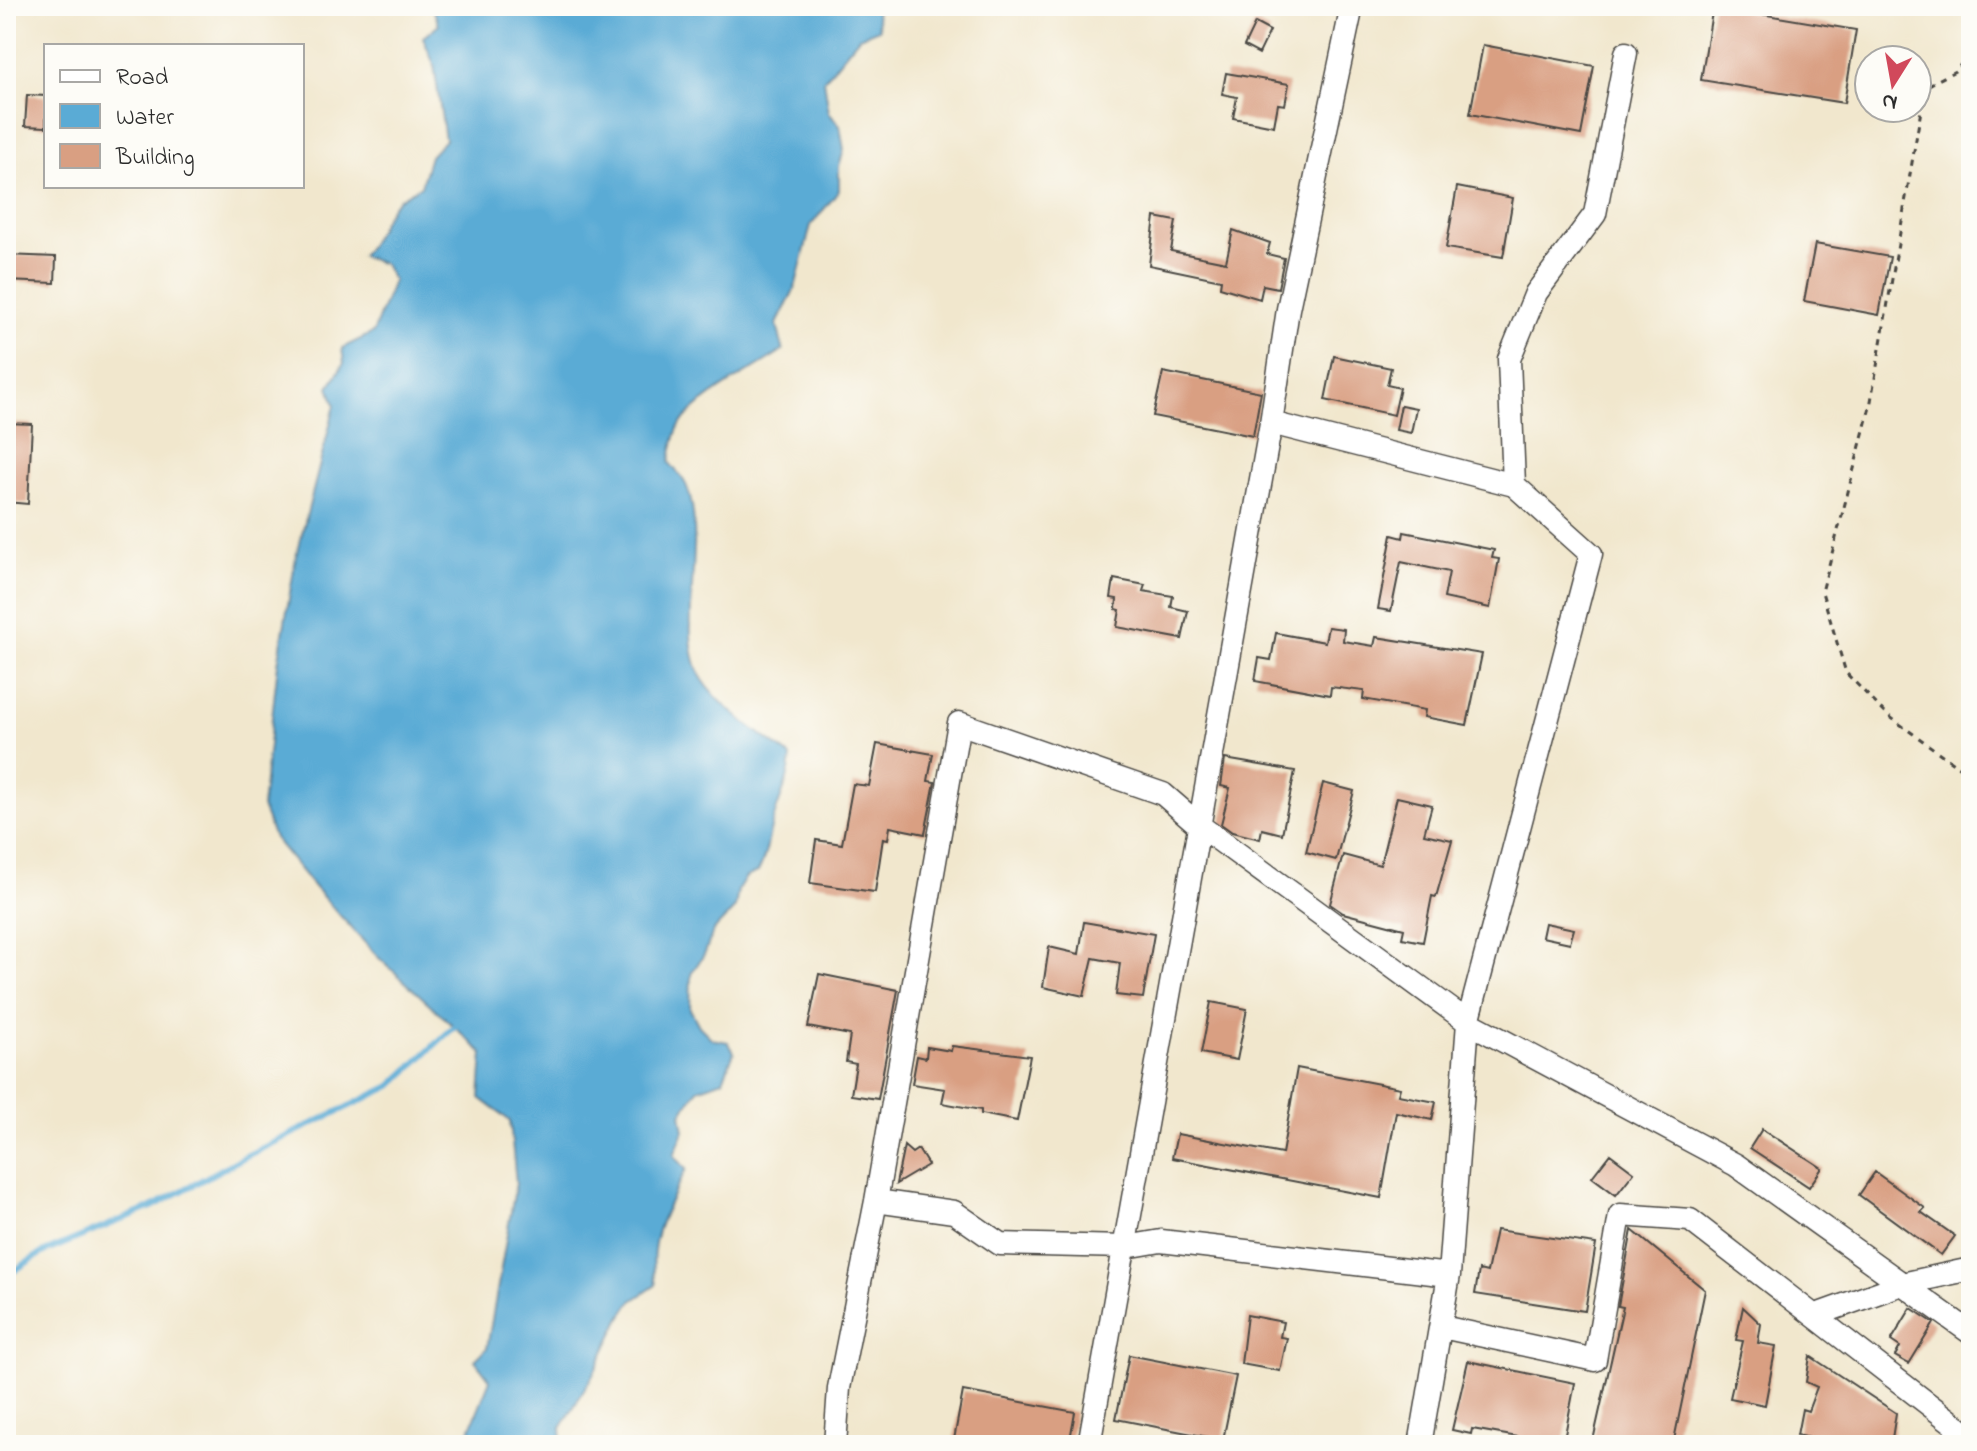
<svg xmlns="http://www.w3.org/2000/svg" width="1977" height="1451" font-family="'Indie Flower',sans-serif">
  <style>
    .water { fill: #5aabd5; stroke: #426b80; stroke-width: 2 }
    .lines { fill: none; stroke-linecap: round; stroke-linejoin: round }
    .stream { stroke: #5aabd5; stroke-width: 6 }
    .building { fill: #d99f82 }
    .minor-casing { stroke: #494743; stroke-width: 25 }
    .path { stroke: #494743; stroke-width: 3; stroke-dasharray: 6 6; stroke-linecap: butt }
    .minor { stroke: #fff; stroke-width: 22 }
  </style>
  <rect width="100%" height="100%" fill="#fdfcf7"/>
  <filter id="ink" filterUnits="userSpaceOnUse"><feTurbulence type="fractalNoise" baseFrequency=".0125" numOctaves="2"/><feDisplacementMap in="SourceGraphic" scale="16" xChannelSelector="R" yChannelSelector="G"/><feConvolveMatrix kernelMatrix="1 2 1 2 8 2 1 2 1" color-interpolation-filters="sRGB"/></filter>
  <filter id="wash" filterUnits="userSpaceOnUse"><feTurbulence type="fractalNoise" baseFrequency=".006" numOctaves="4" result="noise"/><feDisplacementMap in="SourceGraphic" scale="32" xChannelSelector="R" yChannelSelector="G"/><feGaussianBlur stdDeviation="1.8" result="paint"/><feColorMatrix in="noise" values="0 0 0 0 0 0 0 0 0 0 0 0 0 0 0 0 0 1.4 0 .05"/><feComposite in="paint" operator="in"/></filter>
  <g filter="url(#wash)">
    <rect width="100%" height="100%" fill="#f1e7cd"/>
    <!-- water -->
    <path class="water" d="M 432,6 L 879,6 L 876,13 L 879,29 L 859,37 L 824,80 L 829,113 L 840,126 L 844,150 L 839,166 L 839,191 L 811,225 L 795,288 L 777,324 L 783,350 C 756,369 688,402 677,431 C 673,441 672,452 669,462 C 675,470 684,478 687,487 C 708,540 674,636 703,680 C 723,711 762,734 791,757 C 789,783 779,799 772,824 C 767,842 767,856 758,872 L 746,877 L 738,890 L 735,908 L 713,931 L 705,953 L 691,974 L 690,1009 L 699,1026 L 712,1039 L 728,1042 L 734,1052 L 723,1080 L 698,1089 L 681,1114 L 684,1131 L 674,1155 L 686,1169 C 666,1211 646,1238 656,1285 L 631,1302 L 620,1319 L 593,1375 L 561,1428 L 562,1445 L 464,1445 L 490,1380 L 475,1360 L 487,1348 L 516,1183 L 510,1121 L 480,1098 L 483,1053 L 377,956 L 315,888 L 274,838 L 262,807 L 278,664 L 296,557 L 335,405 L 329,387 L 344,363 L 342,348 L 373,333 L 393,281 L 384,264 L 361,256 C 375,240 381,222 393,205 C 399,197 413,191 421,186 L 430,156 L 445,140 L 434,65 L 423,37 L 439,25 Z"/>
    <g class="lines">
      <!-- stream -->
      <path class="stream" d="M 6,1276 L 42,1253 L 152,1207 L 246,1156 L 391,1086 L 457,1024"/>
    </g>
    <g id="blocks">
      <!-- building -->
      <path class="building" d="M 1713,6 L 1856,30 L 1844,103 L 1701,80 Z
        M 1255,23 L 1270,31 L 1259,54 L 1244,46 Z
        M 1483,45 L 1594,66 L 1581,135 L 1470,114 Z
        M 1226,73 L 1289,84 L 1285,105 L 1278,104 L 1274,126 L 1233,118 L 1237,97 L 1222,94 Z
        M 27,95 L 46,96 L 46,127 L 25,126 Z
        M 1457,187 L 1513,198 L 1503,257 L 1446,248 Z
        M 1155,217 L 1176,221 L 1171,251 L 1226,262 L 1233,230 L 1270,243 L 1267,254 L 1284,258 L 1278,288 L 1263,285 L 1260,299 L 1220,287 L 1221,280 L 1149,265 Z
        M 1815,244 L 1890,257 L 1879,315 L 1804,301 Z
        M 6,255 L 56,257 L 55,283 L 6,281 Z
        M 1334,356 L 1391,368 L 1387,385 L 1400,388 L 1394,415 L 1325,400 Z
        M 1163,372 L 1261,392 L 1253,436 L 1153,416 Z
        M 1401,405 L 1416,408 L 1411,433 L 1396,430 Z
        M 6,423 L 32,424 L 28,504 L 6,502 Z
        M 1404,532 L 1494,550 L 1492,558 L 1499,559 L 1490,608 L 1444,598 L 1449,572 L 1401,562 L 1391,611 L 1378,609 L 1392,535 L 1403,538 Z
        M 1114,579 L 1145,585 L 1143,591 L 1173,596 L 1171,607 L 1188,611 L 1182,639 L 1117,627 L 1120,610 L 1116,609 L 1117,599 L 1111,598 Z
        M 1328,627 L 1344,629 L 1343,641 L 1374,646 L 1376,637 L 1482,654 L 1467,725 L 1424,717 L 1425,710 L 1363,699 L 1364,691 L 1331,687 L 1330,695 L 1255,681 L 1259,658 L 1271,660 L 1276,633 L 1325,642 Z
        M 877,744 L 933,754 L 928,781 L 935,782 L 925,834 L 890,827 L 888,839 L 883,838 L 875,892 L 810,883 L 816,840 L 842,844 L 853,784 L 869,786 Z
        M 1225,759 L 1295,771 L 1282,834 L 1262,829 L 1260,839 L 1232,832 L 1221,824 L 1230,788 L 1221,786 Z
        M 1323,783 L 1354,791 L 1336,860 L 1306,852 Z
        M 1397,797 L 1432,805 L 1424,834 L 1452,840 L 1436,897 L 1432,896 L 1423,942 L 1402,938 L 1404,929 L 1343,913 L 1330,904 L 1343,855 L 1380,865 Z
        M 1084,922 L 1154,934 L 1143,998 L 1116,995 L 1120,963 L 1093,958 L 1084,996 L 1043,987 L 1049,947 L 1079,954 Z
        M 1545,923 L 1574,929 L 1570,943 L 1542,937 Z
        M 819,974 L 898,990 L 878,1099 L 851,1095 L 856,1064 L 846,1062 L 850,1035 L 808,1027 Z
        M 1211,1002 L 1247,1009 L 1237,1060 L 1201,1053 Z
        M 952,1046 L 1030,1056 L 1017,1121 L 981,1114 L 981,1110 L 942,1103 L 945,1089 L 912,1084 L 917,1056 L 926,1058 L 927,1047 L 951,1051 Z
        M 1297,1068 L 1400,1088 L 1398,1095 L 1436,1102 L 1432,1120 L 1396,1112 L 1381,1198 L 1172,1158 L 1177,1134 L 1282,1154 Z
        M 1762,1129 L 1822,1168 L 1809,1187 L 1750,1148 Z
        M 904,1146 L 912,1153 L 918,1149 L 928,1165 L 896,1184 Z
        M 1610,1154 L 1634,1172 L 1616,1195 L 1592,1177 Z
        M 1875,1172 L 1925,1208 L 1921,1212 L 1955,1236 L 1941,1255 L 1859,1195 Z
        M 1496,1230 L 1596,1244 L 1585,1311 L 1475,1294 L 1479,1270 L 1487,1272 Z
        M 1632,1230 L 1705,1290 L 1673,1445 L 1592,1445 L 1623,1307 L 1618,1306 Z
        M 1743,1307 L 1761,1324 L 1758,1343 L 1776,1346 L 1765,1405 L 1730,1398 L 1743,1341 L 1736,1340 Z
        M 1911,1308 L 1934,1323 L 1909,1364 L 1895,1356 L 1900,1347 L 1891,1341 Z
        M 1247,1315 L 1283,1322 L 1280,1337 L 1287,1338 L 1280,1371 L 1241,1364 Z
        M 1129,1355 L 1236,1376 L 1223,1440 L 1116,1419 Z
        M 1810,1356 L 1896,1413 L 1891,1445 L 1841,1445 L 1797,1435 L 1802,1409 L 1808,1411 L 1817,1387 L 1806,1382 Z
        M 1468,1361 L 1575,1383 L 1563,1445 L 1472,1429 L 1471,1434 L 1452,1430 Z
        M 963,1391 L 1075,1412 L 1069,1445 L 953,1445 Z"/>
    </g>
  </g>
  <g filter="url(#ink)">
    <use href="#blocks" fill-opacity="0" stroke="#494743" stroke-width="2"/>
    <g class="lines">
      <!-- minor casing -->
      <g class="minor-casing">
        <path id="minor" d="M 1271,423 L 1514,485
          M 876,1201 L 954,1212 L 1000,1244 L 1126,1247 L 1161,1241 L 1449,1275
          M 1816,1315 L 1902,1284 L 1971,1269
          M 1442,1327 L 1595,1360 L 1620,1215 L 1690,1220 L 1971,1437
          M 835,1445 L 839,1388 L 876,1201 L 959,723 L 1163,794 L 1200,826 L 1468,1022 L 1736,1165 L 1971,1333
          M 1089,1445 L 1271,423 L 1288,309 L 1352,6
          M 1420,1445 L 1449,1275 L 1468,1022 L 1591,554 L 1514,485 L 1509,359 L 1536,293 L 1595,214 L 1626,53"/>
      </g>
      <!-- path -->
      <path class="path" d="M 1971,53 L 1955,71 L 1925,87 L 1870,407 L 1822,592 L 1846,673 L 1886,714 L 1971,776"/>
      <!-- minor -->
      <use href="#minor" class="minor"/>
    </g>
  </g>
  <!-- margin -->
  <rect width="1977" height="1451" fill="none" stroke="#fdfcf7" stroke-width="32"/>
  <!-- legend -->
  <rect x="44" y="44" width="260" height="144" fill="#fdfcf7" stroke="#a9a8a5" stroke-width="2"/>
  <rect x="60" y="70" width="40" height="12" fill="#ffffff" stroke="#a9a8a5" stroke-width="2"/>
  <text x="116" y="84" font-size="24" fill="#2b2b2b">Road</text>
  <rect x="60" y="104" width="40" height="24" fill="#5aabd5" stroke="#a9a8a5" stroke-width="2"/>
  <text x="116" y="124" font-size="24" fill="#2b2b2b">Water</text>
  <rect x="60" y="144" width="40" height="24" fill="#d99f82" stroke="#a9a8a5" stroke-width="2"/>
  <text x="116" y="164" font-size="24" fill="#2b2b2b">Building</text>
  <!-- north arrow -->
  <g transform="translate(1893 84) rotate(191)"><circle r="38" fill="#fdfcf7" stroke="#a9a8a5" stroke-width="2"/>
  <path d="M0-6L14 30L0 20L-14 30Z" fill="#d1495b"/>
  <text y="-12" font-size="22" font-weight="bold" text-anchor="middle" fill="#2b2b2b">N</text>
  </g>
</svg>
